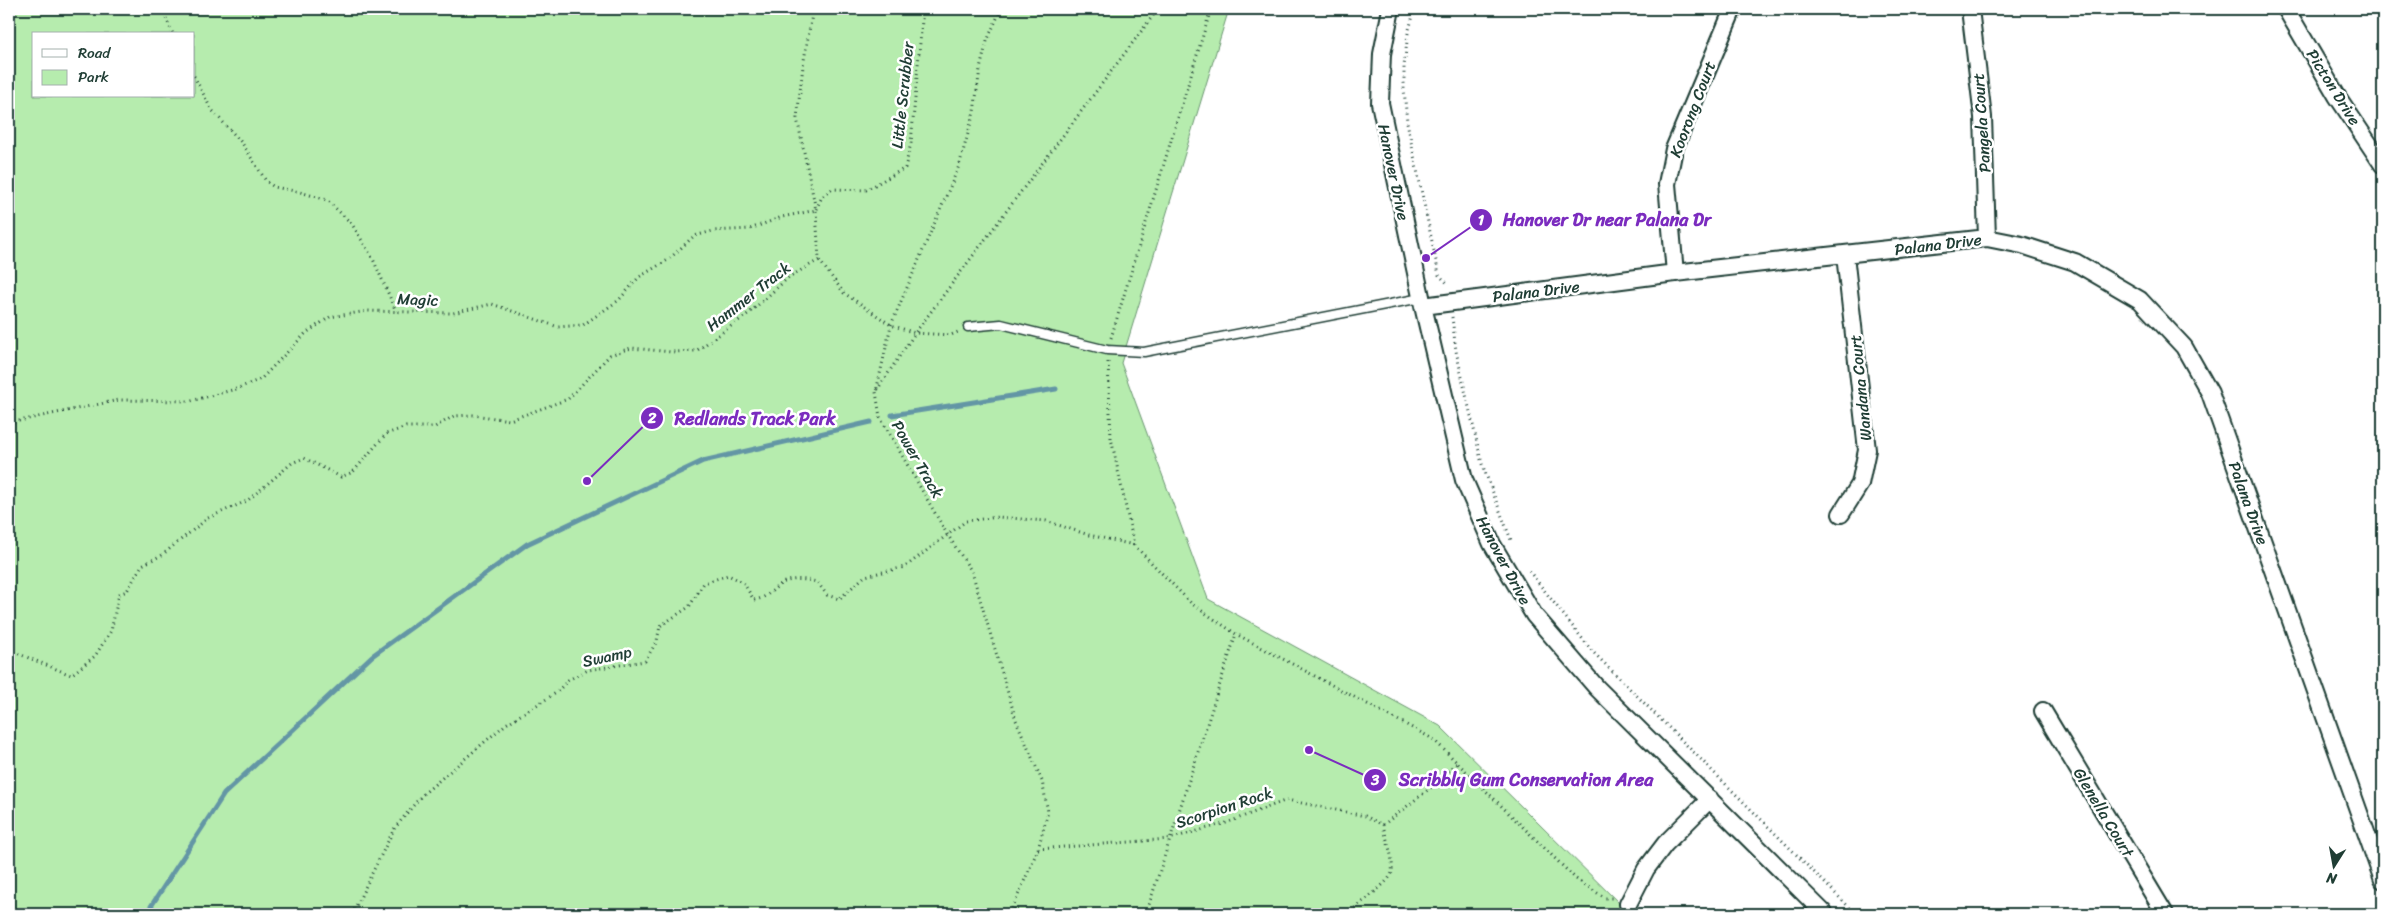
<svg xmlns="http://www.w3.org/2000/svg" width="2392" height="923" font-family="Sriracha,sans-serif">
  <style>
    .green { fill: #b6ecae; stroke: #6a9471; fill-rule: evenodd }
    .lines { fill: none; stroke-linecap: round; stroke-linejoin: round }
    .stream { stroke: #6396a5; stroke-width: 5 }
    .lane-casing { stroke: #1f3d34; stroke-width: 11 }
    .street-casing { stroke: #1f3d34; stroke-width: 20 }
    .path { stroke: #1f3d34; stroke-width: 3; stroke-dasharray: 1 4; stroke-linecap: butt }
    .lane { stroke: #fff; stroke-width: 8 }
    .street { stroke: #fff; stroke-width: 16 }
    .labels { text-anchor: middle; stroke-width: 5; stroke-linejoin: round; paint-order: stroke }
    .street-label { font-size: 16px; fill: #1f3d34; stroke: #fff }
    .leader { fill: none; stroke: #7b2cbf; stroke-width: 2 }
    .callout-dot { fill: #7b2cbf; stroke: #fff; stroke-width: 2 }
    .mark-label { font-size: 15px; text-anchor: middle; font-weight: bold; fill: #fff }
    .callout-label { font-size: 18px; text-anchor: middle; font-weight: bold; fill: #7b2cbf; stroke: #fff; stroke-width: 5; stroke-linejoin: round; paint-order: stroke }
  </style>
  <rect width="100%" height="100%" fill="#fff"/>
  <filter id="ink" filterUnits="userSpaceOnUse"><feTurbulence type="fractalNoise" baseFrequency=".02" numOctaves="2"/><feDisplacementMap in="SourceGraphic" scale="10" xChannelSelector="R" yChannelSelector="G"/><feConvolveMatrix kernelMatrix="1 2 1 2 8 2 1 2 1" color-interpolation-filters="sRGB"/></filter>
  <g filter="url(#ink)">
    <!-- green -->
    <path class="green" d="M 9,9 L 1229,9 L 1121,363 L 1208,599 L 1440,726 L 1630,914 L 9,914 ZM 34,34 L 194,34 L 194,96 L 34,96 Z"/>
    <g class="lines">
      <!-- stream -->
      <path class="stream" d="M 892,415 L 1056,389
        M 146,914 L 224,794 L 372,656 L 527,544 L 703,461 L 871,422"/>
      <!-- lane casing -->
      <g class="lane-casing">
        <path id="lane" d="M 968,327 L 1001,324 L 1107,350 L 1144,352 L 1421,298"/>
      </g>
      <!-- street casing -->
      <g class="street-casing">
        <path id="street" d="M 1391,9 L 1382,54 L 1380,103 L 1423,306 L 1464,480 L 1492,544 L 1534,615 L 1597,688 L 1825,914
          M 1970,9 L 1983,117 L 1987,238
          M 2286,9 L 2337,96 L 2383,165
          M 1675,273 L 1667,184 L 1674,149 L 1733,9
          M 1423,306 L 1675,273 L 1987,238 L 2022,245 L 2075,262 L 2140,300 L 2184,347 L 2210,393 L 2383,880
          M 1841,514 L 1860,484 L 1867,450 L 1845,255
          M 2043,711 L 2165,914
          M 1628,904 L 1646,869 L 1665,844 L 1710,799"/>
      </g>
      <!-- path -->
      <path class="path" d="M 162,9 L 173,34
        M 813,9 L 803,66 L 797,118 L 816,210 L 819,260 L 844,293 L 891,325 L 915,333 L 951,335 L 958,332
        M 1001,9 L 987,41 L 980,69 L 974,112 L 959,166 L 891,325 L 876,392 L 880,417 L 947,534 L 972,572 L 1016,720 L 1042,781 L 1048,812 L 1038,849 L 1010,914
        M 1415,9 L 1408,33 L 1404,66 L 1404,89 L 1407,122 L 1439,275 L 1449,285
        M 194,76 L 211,109 L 242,143 L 266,181 L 274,187 L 300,192 L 327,200 L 352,224 L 373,259 L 396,311
        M 816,209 L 822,197 L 832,189 L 866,190 L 905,168 L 911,143 L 923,9
        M 1452,317 L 1456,351 L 1482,464 L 1511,540
        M 1111,338 L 1211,9
        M 1108,362 L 1111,438 L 1134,545 L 1192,604 L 1236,634 L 1433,739 L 1576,879 L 1605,898 L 1614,898
        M 877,390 L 915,333 L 1158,9
        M 9,423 L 119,400 L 191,401 L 236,389 L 261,379 L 306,333 L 330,317 L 368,311 L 453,313 L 492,304 L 558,327 L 583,325 L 619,300 L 639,277 L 668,260 L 694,236 L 713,231 L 750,229 L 782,217 L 816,210
        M 1529,571 L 1592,651 L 1856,914
        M 9,650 L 71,675 L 95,656 L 111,631 L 119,594 L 127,591 L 142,565 L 162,555 L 208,518 L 247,501 L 292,463 L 304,458 L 341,477 L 353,472 L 386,434 L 406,427 L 435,427 L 454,416 L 473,415 L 510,420 L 568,399 L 610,355 L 631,348 L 671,352 L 696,351 L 748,314 L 789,277 L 819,260
        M 1383,825 L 1433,786 L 1457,763
        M 1038,849 L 1169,839 L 1226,823 L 1287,800 L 1365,816 L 1383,825 C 1386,839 1394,858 1392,872 C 1391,882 1358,904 1348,914
        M 352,914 L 394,829 L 422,795 L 506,724 L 556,693 L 568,680 L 588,670 L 645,661 L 657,641 L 660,626 L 689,607 L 704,583 L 728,575 L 743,582 L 754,600 C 766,598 769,593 778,586 C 789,577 804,579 817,582 L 827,595 L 839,599 L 865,576 L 905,567 L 966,521 L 998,517 L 1046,521 L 1089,535 L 1134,545
        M 1146,914 L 1236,634"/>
      <!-- lane -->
      <use href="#lane" class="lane"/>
      <!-- street -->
      <use href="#street" class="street"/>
    </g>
  </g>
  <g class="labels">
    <!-- street labels -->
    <g class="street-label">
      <text transform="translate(2334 87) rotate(58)" y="6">Picton Drive</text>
      <text transform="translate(902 95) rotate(-84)" y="6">Little Scrubber</text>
      <text transform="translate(1692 109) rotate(-69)" y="6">Koorong Court</text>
      <text transform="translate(1981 123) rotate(-94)" y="6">Pangela Court</text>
      <text transform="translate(1394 172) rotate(78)" y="6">Hanover Drive</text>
      <text transform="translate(1938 244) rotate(-7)" y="6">Palana Drive</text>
      <text transform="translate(1536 291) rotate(-7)" y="6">Palana Drive</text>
      <text transform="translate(748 296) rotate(-38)" y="6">Hammer Track</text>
      <text transform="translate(418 299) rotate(2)" y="6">Magic</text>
      <text transform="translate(1860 388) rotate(-96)" y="6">Wandana Court</text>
      <text transform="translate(918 459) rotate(60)" y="6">Power Track</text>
      <text transform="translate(2249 503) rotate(70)" y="6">Palana Drive</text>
      <text transform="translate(1504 560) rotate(62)" y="6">Hanover Drive</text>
      <text transform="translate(607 656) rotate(-12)" y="6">Swamp</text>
      <text transform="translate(1224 807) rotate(-18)" y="6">Scorpion Rock</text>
      <text transform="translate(2104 812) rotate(59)" y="6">Glenella Court</text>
    </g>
  </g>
  <!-- callouts -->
  <path class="leader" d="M1426 258L1481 220M587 481L652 418M1309 750L1375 780"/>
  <g class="callout-dot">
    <circle cx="1426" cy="258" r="5"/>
    <circle cx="587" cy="481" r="5"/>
    <circle cx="1309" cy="750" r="5"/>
    <circle cx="1481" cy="220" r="12"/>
    <circle cx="652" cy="418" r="12"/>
    <circle cx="1375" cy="780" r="12"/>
  </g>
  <g class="mark-label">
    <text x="1481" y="225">1</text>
    <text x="652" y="423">2</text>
    <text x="1375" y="785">3</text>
  </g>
  <g class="callout-label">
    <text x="1607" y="226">Hanover Dr near Palana Dr</text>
    <text x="755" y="425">Redlands Track Park</text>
    <text x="1526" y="786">Scribbly Gum Conservation Area</text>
  </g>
  <!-- margin -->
  <rect width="2392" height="923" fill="none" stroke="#fff" stroke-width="30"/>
  <rect x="15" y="15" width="2362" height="893" fill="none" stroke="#1f3d34" stroke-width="2" filter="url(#ink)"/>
  <!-- legend -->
  <rect x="32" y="32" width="162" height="65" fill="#ffffff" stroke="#a5b1ae"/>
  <rect x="42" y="49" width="25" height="8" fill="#ffffff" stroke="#a5b1ae"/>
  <text x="78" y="58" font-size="15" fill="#1f3d34">Road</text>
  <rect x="42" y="70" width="25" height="15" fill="#b6ecae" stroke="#a5b1ae"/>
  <text x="78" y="82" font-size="15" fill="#1f3d34">Park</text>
  <!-- north arrow -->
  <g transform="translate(2334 866) rotate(191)" stroke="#ffffff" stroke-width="4" paint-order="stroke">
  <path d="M0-4L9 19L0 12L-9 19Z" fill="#1f3d34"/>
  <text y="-8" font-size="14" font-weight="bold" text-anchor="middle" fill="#1f3d34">N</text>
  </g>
</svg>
